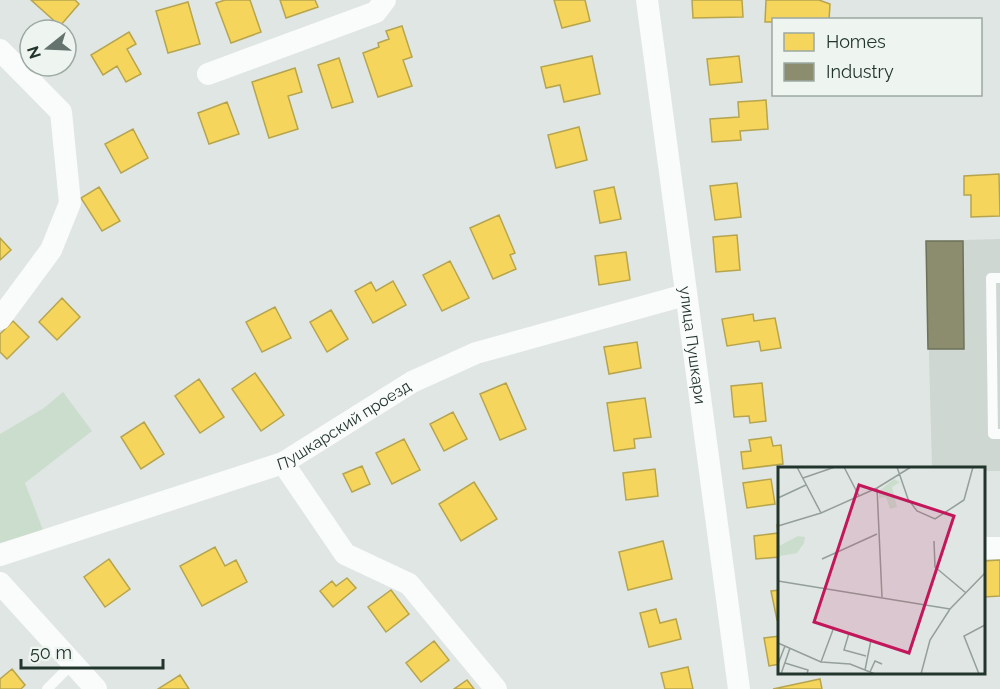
<svg xmlns="http://www.w3.org/2000/svg" width="1000" height="689" font-family="Raleway,sans-serif">
  <style>
    .built { fill: #cfd7d2 }
    .green { fill: #cbdece }
    .homes { fill: #f6d55c; stroke: #b6a54e; stroke-width: 1.5 }
    .industry { fill: #8c8c6e; stroke: #6c725a; stroke-width: 1.5 }
    .lines { fill: none; stroke-linecap: round; stroke-linejoin: round }
    .service { stroke: #fafbfb; stroke-width: 10 }
    .minor { stroke: #fafbfb; stroke-width: 22 }
    .labels { text-anchor: middle; stroke-width: 6; stroke-linejoin: round; paint-order: stroke }
    .street-label { font-size: 16px; fill: #22352d; stroke: #eef5f0 }
    .inset-road { fill: none; stroke: #949f9a; stroke-width: 1.5 }
    .view { fill: #c2185b; fill-opacity: 0.15; stroke: #c2185b; stroke-width: 3 }
    .inset-edge { fill: none; stroke: #22352d; stroke-width: 3 }
  </style>
  <rect width="100%" height="100%" fill="#e0e6e3"/>
  <!-- built -->
  <path class="built" d="M 1000,239 L 1000,471 L 984,471 L 984,468 L 932,468 L 926,241 Z"/>
  <!-- green -->
  <path class="green" d="M 63,392 L 92,431 L 25,483 L 43,530 L 0,543 L 0,434 L 44,408 Z"/>
  <!-- homes -->
  <path class="homes" d="M 31,0 L 75,0 L 79,4 L 60,26 Z
    M 225,0 L 250,0 L 261,32 L 231,43 L 216,3 Z
    M 280,0 L 315,0 L 318,7 L 286,18 Z
    M 554,0 L 585,0 L 590,21 L 562,28 Z
    M 692,0 L 742,0 L 743,17 L 693,18 Z
    M 766,0 L 819,0 L 830,4 L 829,20 L 774,20 L 774,22 L 765,22 Z
    M 188,2 L 200,44 L 168,53 L 156,11 Z
    M 402,26 L 412,57 L 403,60 L 412,86 L 378,97 L 363,53 L 379,47 L 378,43 L 389,39 L 386,31 Z
    M 129,32 L 136,44 L 127,49 L 141,74 L 126,82 L 117,66 L 103,75 L 91,55 Z
    M 592,56 L 600,94 L 564,102 L 560,85 L 546,88 L 541,67 Z
    M 739,56 L 742,82 L 710,85 L 707,59 Z
    M 339,58 L 353,102 L 332,108 L 318,65 Z
    M 295,68 L 302,92 L 288,96 L 298,129 L 269,138 L 252,82 Z
    M 766,100 L 768,129 L 740,131 L 741,140 L 712,142 L 710,119 L 739,117 L 738,102 Z
    M 227,102 L 239,134 L 209,144 L 198,113 Z
    M 579,127 L 587,160 L 556,168 L 548,135 Z
    M 133,129 L 148,158 L 121,173 L 105,144 Z
    M 999,174 L 1000,216 L 971,217 L 971,195 L 964,195 L 964,176 Z
    M 737,183 L 741,217 L 715,220 L 710,186 Z
    M 99,187 L 120,221 L 102,231 L 81,198 Z
    M 614,187 L 621,219 L 600,223 L 594,191 Z
    M 499,215 L 515,253 L 510,255 L 516,269 L 493,279 L 470,228 Z
    M 737,235 L 740,270 L 716,272 L 713,237 Z
    M 0,238 L 11,250 L 0,260 Z
    M 626,252 L 630,280 L 599,285 L 595,256 Z
    M 450,261 L 469,298 L 442,311 L 423,275 Z
    M 393,281 L 406,305 L 373,323 L 355,291 L 371,282 L 376,291 Z
    M 62,298 L 80,317 L 57,340 L 39,322 Z
    M 275,307 L 291,338 L 262,352 L 246,322 Z
    M 331,310 L 348,339 L 327,352 L 310,322 Z
    M 753,314 L 754,321 L 775,318 L 781,348 L 761,351 L 759,341 L 727,346 L 722,319 Z
    M 13,321 L 29,337 L 7,359 L 0,352 L 0,334 Z
    M 637,342 L 641,368 L 609,374 L 604,347 Z
    M 255,373 L 284,415 L 261,431 L 232,389 Z
    M 199,379 L 224,417 L 200,433 L 175,396 Z
    M 506,383 L 526,429 L 500,440 L 480,394 Z
    M 762,383 L 766,421 L 750,423 L 749,416 L 734,417 L 731,386 Z
    M 645,398 L 651,437 L 634,439 L 635,448 L 614,451 L 607,403 Z
    M 453,412 L 467,439 L 444,451 L 430,424 Z
    M 144,422 L 164,454 L 141,469 L 121,437 Z
    M 771,437 L 773,446 L 781,445 L 783,464 L 743,469 L 741,452 L 751,451 L 749,440 Z
    M 404,439 L 420,470 L 392,484 L 376,453 Z
    M 362,466 L 370,484 L 352,492 L 343,474 Z
    M 655,469 L 658,496 L 626,500 L 623,473 Z
    M 771,479 L 775,504 L 747,508 L 743,483 Z
    M 474,482 L 497,519 L 461,541 L 439,504 Z
    M 777,525 L 780,525 L 780,557 L 756,559 L 754,536 L 778,533 Z
    M 663,541 L 672,579 L 628,590 L 619,552 Z
    M 215,547 L 225,566 L 236,560 L 247,582 L 202,606 L 180,566 Z
    M 109,559 L 130,589 L 105,607 L 84,577 Z
    M 1000,560 L 1000,596 L 984,597 L 984,561 Z
    M 347,578 L 356,588 L 333,607 L 320,591 L 332,581 L 336,586 Z
    M 391,590 L 409,614 L 386,632 L 368,607 Z
    M 780,590 L 780,619 L 777,620 L 771,591 Z
    M 656,609 L 660,623 L 676,619 L 681,639 L 649,647 L 640,613 Z
    M 780,636 L 780,664 L 769,666 L 764,638 Z
    M 434,641 L 449,660 L 421,682 L 406,663 Z
    M 688,667 L 693,689 L 665,689 L 661,673 Z
    M 12,669 L 25,685 L 21,689 L 0,689 L 0,679 Z
    M 180,675 L 189,689 L 158,689 Z
    M 820,679 L 822,689 L 773,689 Z
    M 467,680 L 474,689 L 454,689 Z"/>
  <!-- industry -->
  <path class="industry" d="M 926,241 L 963,241 L 964,349 L 928,349 Z"/>
  <g class="lines">
    <!-- service -->
    <path class="service" d="M 1000,278 L 991,278 L 993,434 L 1000,434
      M 47,689 L 73,663"/>
    <!-- minor -->
    <g class="minor">
      <path id="s1" d="M 647,0 L 739,689"/>
      <path d="M 0,50 L 61,112 L 70,203 L 51,250 L 0,319"/>
      <path d="M 208,74 L 376,12 L 385,0"/>
      <path d="M 283,463 L 345,554 L 409,584 L 496,689"/>
      <path d="M 986,548 L 1000,548"/>
      <path id="s2" d="M 0,555 L 283,463 L 412,382 L 476,353 L 685,295"/>
      <path d="M 0,583 L 96,689"/>
    </g>
  </g>
  <g class="labels">
    <!-- street labels -->
    <g class="street-label">
      <text dy="6" stroke="none"><textPath href="#s1" startOffset="348">улица Пушкари</textPath></text>
      <text dy="6" stroke="none"><textPath href="#s2" startOffset="369">Пушкарский проезд</textPath></text>
    </g>
  </g>
  <!-- overview -->
  <g transform="translate(778 467)">
    <rect width="207" height="207" fill="#e0e6e3"/>
    <path d="M 116,12 L 122,15 L 114,20 L 119,40 L 112,42 L 108,30 L 101,31 L 101,24 ZM 20,69 L 27,70 L 26,76 L 19,86 L 2,89 L 0,101 L 1,79 Z" fill="#cbdece"/>
    <path class="inset-road" d="M 19,0 L 43,46M 66,0 L 81,29M 119,0 L 130,32 L 139,44 L 157,52 L 186,33 L 195,0M 25,11 L 57,0M 99,21 L 104,130M 0,31 L 28,18M 0,59 L 43,46 L 99,21 L 133,0M 156,74 L 157,100 L 188,126M 44,92 L 99,67M 0,114 L 172,142M 0,176 L 43,195 L 72,197 L 97,207M 43,195 L 56,160M 7,196 L 30,203 L 29,207M 0,197 L 7,179M 87,203 L 93,173 L 71,166 L 66,183 L 88,189M 92,205 L 97,194 L 104,197M 3,207 L 12,181M 143,207 L 152,173 L 172,142 L 207,106M 201,207 L 186,169 L 207,158"/>
    <path class="view" d="M 81,18 L 176,49 L 131,186 L 36,155 Z"/>
    <rect width="207" height="207" class="inset-edge"/>
  </g>
  <!-- legend -->
  <rect x="772" y="18" width="210" height="78" fill="#eef5f0" stroke="#9ca8a2" stroke-width="1.5"/>
  <rect x="784" y="33" width="30" height="18" fill="#f6d55c" stroke="#9ca8a2" stroke-width="1.5"/>
  <text x="826" y="48" font-size="18" fill="#22352d">Homes</text>
  <rect x="784" y="63" width="30" height="18" fill="#8c8c6e" stroke="#9ca8a2" stroke-width="1.5"/>
  <text x="826" y="78" font-size="18" fill="#22352d">Industry</text>
  <!-- north arrow -->
  <g transform="translate(48 48) rotate(252)"><circle r="28" fill="#eef5f0" stroke="#9ca8a2" stroke-width="1.5"/>
  <path d="M0-4.5L10 22L0 15L-10 22Z" fill="#64736d"/>
  <text y="-9" font-size="16" font-weight="bold" text-anchor="middle" fill="#22352d">N</text>
  </g>
  <!-- scale -->
  <path d="M21 659v9h142v-9" fill="none" stroke="#22352d" stroke-width="3"/>
  <text x="30" y="659" font-size="18" fill="#22352d" stroke="#eef5f0" stroke-width="4.5" paint-order="stroke">50 m</text>
</svg>
